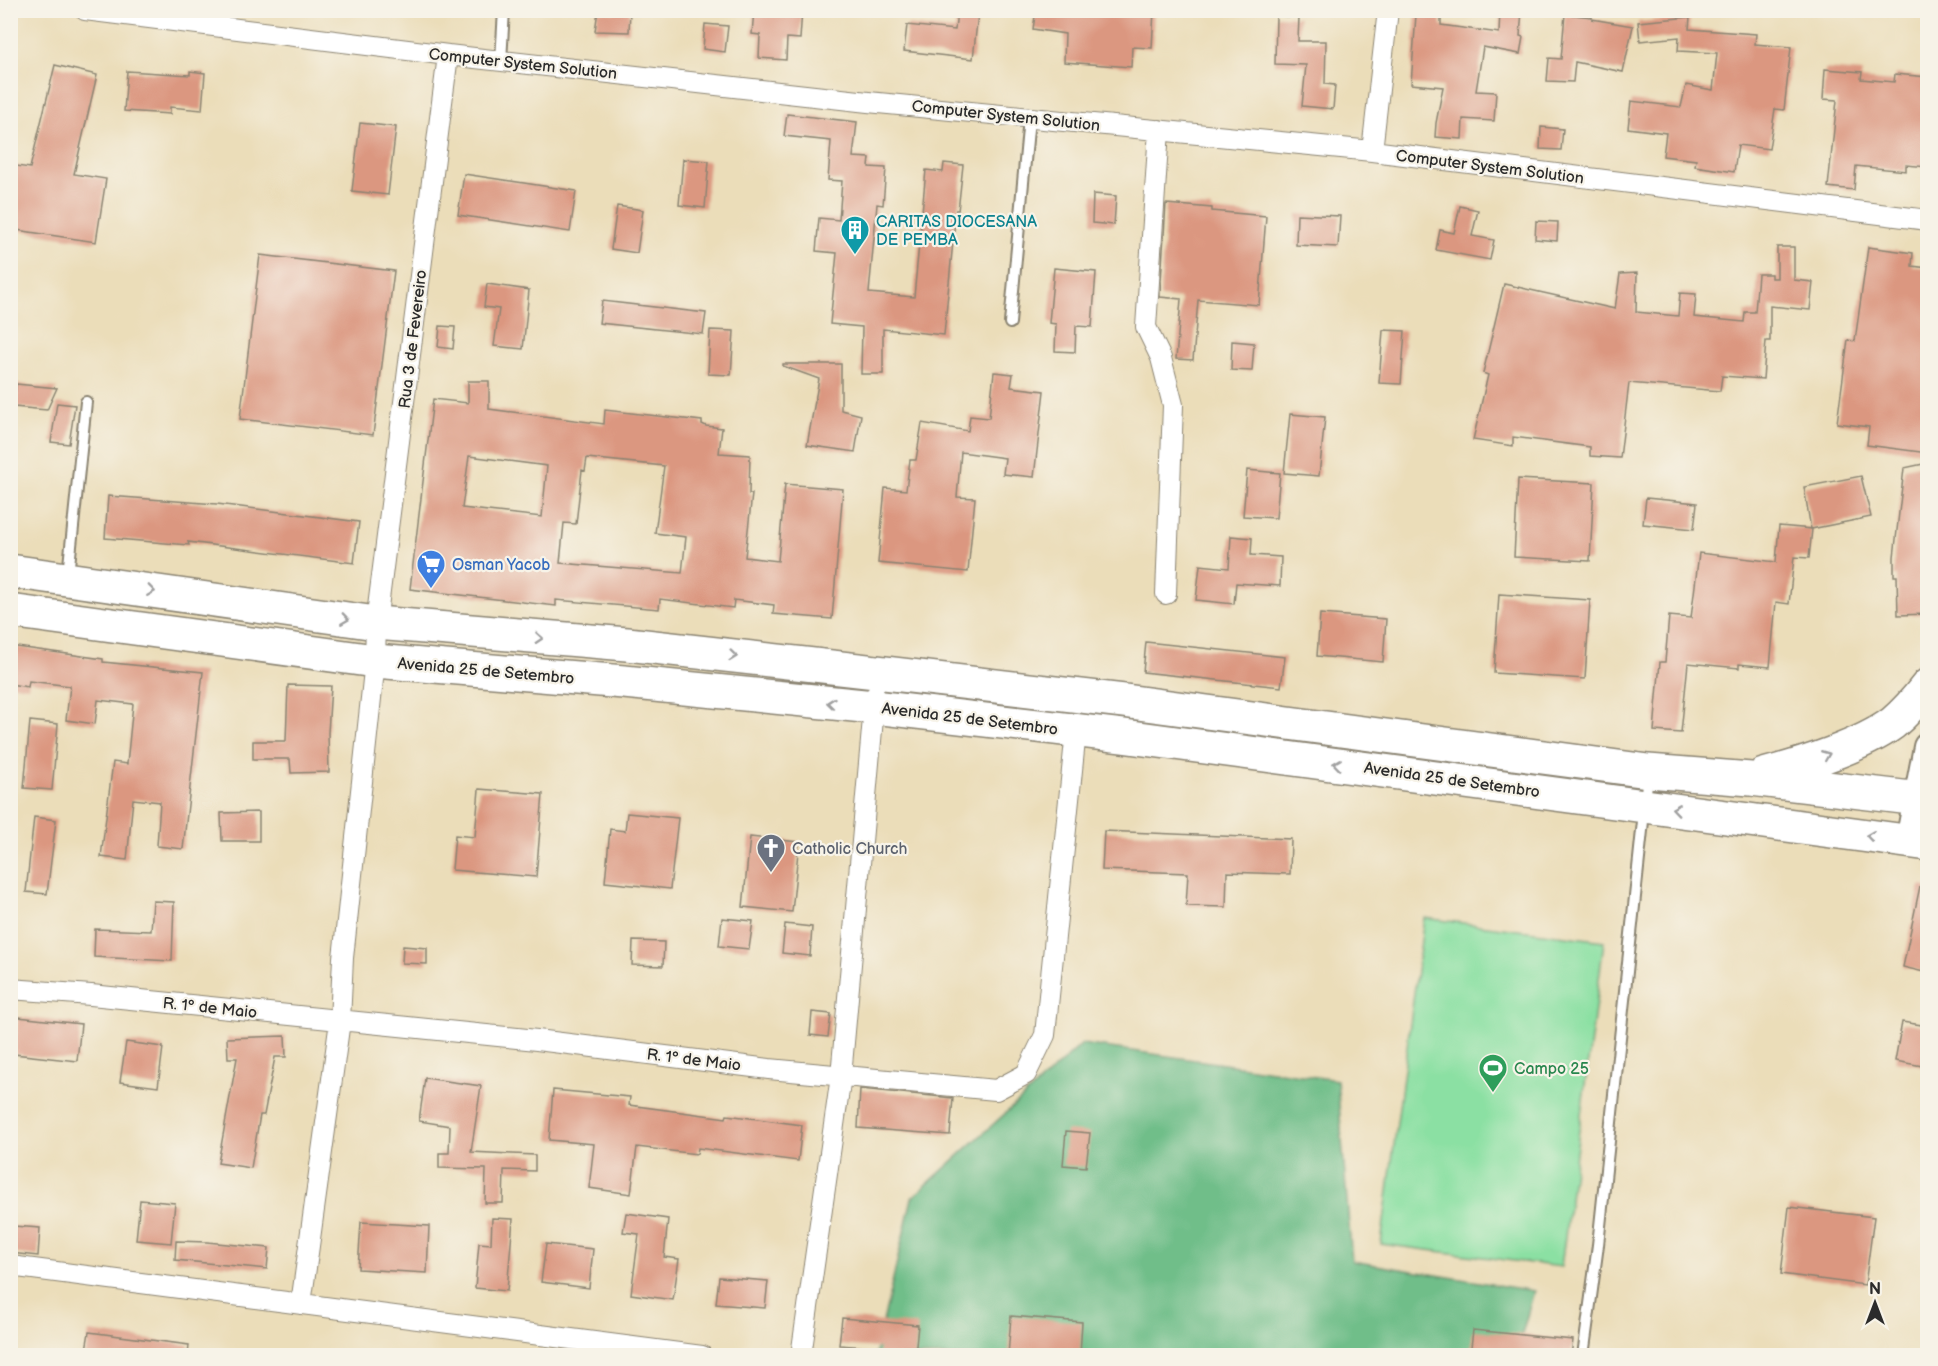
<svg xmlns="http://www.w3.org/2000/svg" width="1938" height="1366" font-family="'Balsamiq Sans',sans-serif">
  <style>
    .green { fill: #8be0a3; stroke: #5b8667; stroke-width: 1.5 }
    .forest { fill: #70be89; stroke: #4e745a; stroke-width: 1.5 }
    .building { fill: #db9780; fill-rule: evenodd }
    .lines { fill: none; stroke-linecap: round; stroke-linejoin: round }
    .lane-casing { stroke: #8b8472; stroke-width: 14 }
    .street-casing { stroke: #8b8472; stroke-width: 22 }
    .secondary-casing { stroke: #8b8472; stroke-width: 32 }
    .highway-casing { stroke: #8b8472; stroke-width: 36 }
    .lane { stroke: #fff; stroke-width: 10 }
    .street { stroke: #fff; stroke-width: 20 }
    .secondary { stroke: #fff; stroke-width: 28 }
    .highway { stroke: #fff; stroke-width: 33 }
    .oneway { stroke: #a0a0a0 }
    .labels { text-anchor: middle; stroke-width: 4.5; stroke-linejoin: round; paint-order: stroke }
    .street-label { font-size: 16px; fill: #2b2b2b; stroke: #f7f3e8 }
    .culture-label { font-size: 16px; fill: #0d838f; stroke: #f7f3e8; text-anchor: start }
    .shop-label { font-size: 16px; fill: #366cbe; stroke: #f7f3e8; text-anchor: start }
    .worship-label { font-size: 16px; fill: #5b616d; stroke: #f7f3e8; text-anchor: start }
    .leisure-label { font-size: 16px; fill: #27864d; stroke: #f7f3e8; text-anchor: start }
  </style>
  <rect width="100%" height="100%" fill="#f7f3e8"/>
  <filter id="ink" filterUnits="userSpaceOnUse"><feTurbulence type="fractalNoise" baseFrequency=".0167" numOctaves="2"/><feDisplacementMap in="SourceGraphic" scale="12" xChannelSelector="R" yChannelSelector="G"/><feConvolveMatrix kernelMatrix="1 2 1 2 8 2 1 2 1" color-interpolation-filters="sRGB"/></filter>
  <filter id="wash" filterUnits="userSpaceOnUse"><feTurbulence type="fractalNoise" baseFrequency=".008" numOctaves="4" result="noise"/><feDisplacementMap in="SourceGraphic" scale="24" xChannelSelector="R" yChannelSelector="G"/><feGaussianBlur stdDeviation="1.35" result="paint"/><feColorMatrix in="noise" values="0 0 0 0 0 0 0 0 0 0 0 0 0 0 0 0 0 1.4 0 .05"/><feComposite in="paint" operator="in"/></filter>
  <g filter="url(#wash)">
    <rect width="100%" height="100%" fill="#ebddb9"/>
    <!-- green -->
    <path class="green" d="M 1424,918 L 1604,941 L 1561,1267 L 1381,1244 Z"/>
    <!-- forest -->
    <path class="forest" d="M 1082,1044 L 1337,1080 L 1352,1261 L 1534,1291 L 1516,1355 L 875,1356 L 912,1198 Z"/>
    <g id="blocks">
      <!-- building -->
      <path class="building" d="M 614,10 L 630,10 L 629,32 L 595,31 L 598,11 L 614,13 Z
        M 754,10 L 802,10 L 800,39 L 787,38 L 786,60 L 759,58 L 760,35 L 752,34 Z
        M 1036,10 L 1154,10 L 1152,48 L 1132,47 L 1131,67 L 1064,62 L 1065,34 L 1033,29 Z
        M 1500,10 L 1522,10 L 1520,36 L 1523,37 L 1520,54 L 1483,47 L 1476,91 L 1496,92 L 1494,121 L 1463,119 L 1462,139 L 1435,137 L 1436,123 L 1443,87 L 1411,84 L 1416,15 L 1441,16 L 1441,25 L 1499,33 Z
        M 957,11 L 978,13 L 973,59 L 904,51 L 907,25 L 955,30 Z
        M 1565,14 L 1592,17 L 1592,19 L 1633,26 L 1623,72 L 1575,62 L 1573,82 L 1547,81 L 1549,58 L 1561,59 Z
        M 1276,16 L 1299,17 L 1298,41 L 1326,41 L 1325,84 L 1335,85 L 1333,109 L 1302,106 L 1306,65 L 1275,64 Z
        M 1690,17 L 1689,29 L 1756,34 L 1755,44 L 1791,47 L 1784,110 L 1775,109 L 1769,149 L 1738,145 L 1734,172 L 1695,166 L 1696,160 L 1663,156 L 1666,133 L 1628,128 L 1631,101 L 1681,107 L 1686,85 L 1713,90 L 1717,53 L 1678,51 L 1679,37 L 1640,41 L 1638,22 Z
        M 705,24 L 728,26 L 725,52 L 703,49 Z
        M 55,65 L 97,75 L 74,174 L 106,179 L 96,242 L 10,229 L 10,165 L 30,168 Z
        M 1825,69 L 1862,72 L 1861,79 L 1894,82 L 1895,74 L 1928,77 L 1928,167 L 1906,165 L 1906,171 L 1856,166 L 1854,190 L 1828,187 L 1837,100 L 1823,99 Z
        M 127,71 L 190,75 L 190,71 L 205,73 L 202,110 L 170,107 L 170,114 L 124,111 Z
        M 787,114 L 857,122 L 853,157 L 870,158 L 869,167 L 886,168 L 883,205 L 877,204 L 869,293 L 914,297 L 926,170 L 943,172 L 944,163 L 963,165 L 958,211 L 956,210 L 944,335 L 883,329 L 883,374 L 861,374 L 862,327 L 830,324 L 837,253 L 816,251 L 819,218 L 839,220 L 842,181 L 828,180 L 831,141 L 784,136 Z
        M 360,123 L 396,127 L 388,195 L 352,191 Z
        M 1541,127 L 1563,129 L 1561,150 L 1540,149 Z
        M 683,159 L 709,161 L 705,208 L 679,205 Z
        M 464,174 L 576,191 L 570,232 L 458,215 Z
        M 1093,194 L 1116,196 L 1114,225 L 1092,223 Z
        M 1166,204 L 1212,208 L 1212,211 L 1266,216 L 1259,305 L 1198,300 L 1193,360 L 1176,359 L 1181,299 L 1160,297 Z
        M 617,206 L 643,210 L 637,253 L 611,249 Z
        M 1460,206 L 1478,210 L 1472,236 L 1494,240 L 1490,260 L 1436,250 L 1440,230 L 1454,233 Z
        M 1297,214 L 1340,216 L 1338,247 L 1296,245 Z
        M 1536,221 L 1558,222 L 1557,241 L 1535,239 Z
        M 1777,247 L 1794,247 L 1794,280 L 1813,282 L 1810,310 L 1770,306 L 1770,341 L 1766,341 L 1763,379 L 1722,376 L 1720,391 L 1629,383 L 1620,458 L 1590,456 L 1590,447 L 1513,437 L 1513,446 L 1473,440 L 1488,375 L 1483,373 L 1504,284 L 1615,309 L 1620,274 L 1637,273 L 1636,312 L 1678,316 L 1680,293 L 1696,294 L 1694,317 L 1744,322 L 1745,312 L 1755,312 L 1758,274 L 1771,274 L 1771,278 L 1777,278 Z
        M 1868,247 L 1913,253 L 1912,266 L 1928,268 L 1928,453 L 1867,445 L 1869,427 L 1837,423 L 1848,340 L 1855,341 Z
        M 260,255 L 394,271 L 373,435 L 240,419 Z
        M 1054,268 L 1096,272 L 1092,327 L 1076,326 L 1075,352 L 1055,351 L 1056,324 L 1049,323 Z
        M 487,284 L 529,290 L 523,349 L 494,346 L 499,309 L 484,307 Z
        M 602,301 L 706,313 L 703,334 L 599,323 Z
        M 440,326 L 455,327 L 453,349 L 438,347 Z
        M 710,330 L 734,331 L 731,375 L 708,374 Z
        M 1383,330 L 1405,331 L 1401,384 L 1379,383 Z
        M 1232,341 L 1254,343 L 1252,371 L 1231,370 Z
        M 783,364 L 841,364 L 841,410 L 861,415 L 855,452 L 807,445 L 819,379 L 783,366 Z
        M 994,372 L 1013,374 L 1011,387 L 1044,391 L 1034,477 L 1003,474 L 1005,458 L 961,452 L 957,497 L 975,498 L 968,572 L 878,563 L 885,488 L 906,490 L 910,460 L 916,460 L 922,423 L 968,431 L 970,416 L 989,418 Z
        M 468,381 L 489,381 L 489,409 L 604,424 L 605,410 L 702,421 L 702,424 L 706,426 L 722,428 L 719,453 L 750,455 L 749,494 L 752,494 L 745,557 L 778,561 L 785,484 L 843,489 L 832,619 L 773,614 L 774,605 L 734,600 L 733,608 L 660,599 L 659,609 L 556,600 L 556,606 L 410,589 L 433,399 L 468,403 ZM 469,456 L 547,466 L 542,517 L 462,508 ZM 587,458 L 664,466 L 655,533 L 686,537 L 682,573 L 560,563 L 564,523 L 576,524 L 582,470 L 585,471 Z
        M 16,384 L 57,388 L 47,410 L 14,407 Z
        M 57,403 L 75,405 L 69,444 L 51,442 Z
        M 1290,414 L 1325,417 L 1319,476 L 1284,473 Z
        M 1928,463 L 1928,614 L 1898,615 L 1897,576 L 1894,576 L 1894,557 L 1904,468 Z
        M 1247,470 L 1280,473 L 1276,518 L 1243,516 Z
        M 1861,476 L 1871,517 L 1811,529 L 1804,487 Z
        M 1518,479 L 1594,483 L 1590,561 L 1514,557 Z
        M 108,496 L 217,504 L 359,522 L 354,563 L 188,542 L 189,545 L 105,538 Z
        M 1646,498 L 1697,503 L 1694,529 L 1643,524 Z
        M 1779,526 L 1812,529 L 1809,558 L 1794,557 L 1789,604 L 1776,602 L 1770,667 L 1739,664 L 1739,668 L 1688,663 L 1681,733 L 1654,731 L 1660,662 L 1665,662 L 1669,616 L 1691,618 L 1699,553 L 1776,562 Z
        M 1231,536 L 1252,538 L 1251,555 L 1281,557 L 1280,586 L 1236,583 L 1234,604 L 1196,600 L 1200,565 L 1229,568 Z
        M 1499,594 L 1590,600 L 1585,679 L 1494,673 Z
        M 1320,614 L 1386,619 L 1383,662 L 1317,656 Z
        M 1146,642 L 1285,657 L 1281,687 L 1143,672 Z
        M 10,646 L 103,659 L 103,662 L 203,672 L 183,849 L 157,846 L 160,802 L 133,799 L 127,860 L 101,857 L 113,762 L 127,764 L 133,704 L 98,700 L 95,724 L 66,720 L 70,686 L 29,681 L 28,687 L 10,684 Z
        M 288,685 L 331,686 L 328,733 L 329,772 L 291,773 L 290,759 L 253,759 L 253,741 L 286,741 Z
        M 30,721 L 58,724 L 52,790 L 24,788 Z
        M 479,789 L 543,794 L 536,877 L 452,870 L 455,835 L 475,837 Z
        M 259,812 L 259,841 L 222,841 L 221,813 Z
        M 627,813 L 678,818 L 670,889 L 605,882 L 610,829 L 625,831 Z
        M 34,817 L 56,820 L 47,894 L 26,892 Z
        M 1104,831 L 1291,839 L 1290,874 L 1227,872 L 1226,907 L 1186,906 L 1188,873 L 1102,870 Z
        M 750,837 L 799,842 L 792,912 L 743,907 Z
        M 1920,886 L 1928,887 L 1928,973 L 1903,967 Z
        M 153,901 L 174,902 L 172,961 L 94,957 L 95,929 L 151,931 Z
        M 722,918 L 753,921 L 749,949 L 719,946 Z
        M 785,924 L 812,927 L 810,956 L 782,953 Z
        M 633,941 L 664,942 L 663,966 L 632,965 Z
        M 403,946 L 427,948 L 427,964 L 402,963 Z
        M 812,1012 L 831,1014 L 828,1037 L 810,1035 Z
        M 18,1017 L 81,1024 L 77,1061 L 14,1054 Z
        M 1902,1022 L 1928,1026 L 1928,1067 L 1895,1061 Z
        M 285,1036 L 286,1057 L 275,1057 L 264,1115 L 260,1115 L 251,1168 L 218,1163 L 237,1058 L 228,1058 L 227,1038 Z
        M 126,1042 L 163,1047 L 158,1087 L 120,1082 Z
        M 425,1078 L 481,1086 L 471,1152 L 535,1155 L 535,1171 L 504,1170 L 503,1203 L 485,1203 L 486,1169 L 439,1168 L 439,1153 L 449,1153 L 450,1126 L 419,1121 Z
        M 860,1089 L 953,1098 L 950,1135 L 858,1128 Z
        M 553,1090 L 630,1097 L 629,1105 L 726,1118 L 727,1115 L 802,1125 L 798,1161 L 698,1148 L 697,1154 L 637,1147 L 631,1194 L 589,1188 L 594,1144 L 549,1140 Z
        M 1066,1131 L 1090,1133 L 1086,1167 L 1063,1165 Z
        M 140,1200 L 175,1203 L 171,1243 L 136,1240 Z
        M 1789,1207 L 1874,1217 L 1865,1285 L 1781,1274 Z
        M 626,1213 L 668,1219 L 664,1257 L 679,1259 L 673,1300 L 631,1294 L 639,1234 L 623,1232 Z
        M 492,1218 L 513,1219 L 507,1291 L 475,1288 L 479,1243 L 491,1244 Z
        M 361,1222 L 429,1226 L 427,1273 L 358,1269 Z
        M 13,1226 L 40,1228 L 38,1256 L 10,1253 Z
        M 176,1241 L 207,1242 L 269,1248 L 267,1269 L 175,1260 Z
        M 546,1244 L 593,1249 L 589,1288 L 541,1282 Z
        M 719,1277 L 768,1281 L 765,1308 L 716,1304 Z
        M 1011,1316 L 1082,1322 L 1080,1356 L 1008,1356 Z
        M 842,1318 L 918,1325 L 915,1356 L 879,1356 L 879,1348 L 839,1345 Z
        M 1473,1330 L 1573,1340 L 1571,1356 L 1470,1356 Z
        M 89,1332 L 189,1345 L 188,1356 L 85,1356 Z"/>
    </g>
  </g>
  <g filter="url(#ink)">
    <use href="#blocks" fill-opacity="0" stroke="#8b8472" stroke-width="1.5"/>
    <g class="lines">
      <!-- lane casing -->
      <g class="lane-casing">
        <path id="lane" d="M 501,61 L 504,10
          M 1010,323 L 1029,118
          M 68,575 L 86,402
          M 1583,1356 L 1598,1245 L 1648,774"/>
      </g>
      <!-- street casing -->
      <g class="street-casing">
        <path id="street" d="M 85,10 L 448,55 L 868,102 L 1372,151 L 1928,220
          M 1159,130 L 1146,327 L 1161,358 L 1173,405 L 1166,594
          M 1372,151 L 1388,10
          M 10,989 L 91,995 L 537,1040 L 769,1069 L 996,1090 L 1026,1074 L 1045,1035 L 1076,731
          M 10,1266 L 702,1356
          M 301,1304 L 340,1021 L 343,958 L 375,661 L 376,623 L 448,55
          M 801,1356 L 841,1076 L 875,696"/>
      </g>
      <!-- secondary casing -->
      <g class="secondary-casing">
        <path id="secondary" d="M 1910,841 L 1928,747"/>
      </g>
      <!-- highway casing -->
      <g class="highway-casing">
        <path id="highway" d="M 10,571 L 376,623 L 627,644 L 876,672 L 1124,701 L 1648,771 L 1751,779 L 1928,800
          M 10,611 L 375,661 L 624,682 L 874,707 L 1123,736 L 1928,844
          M 1764,775 C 1802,765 1862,746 1893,723 C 1906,712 1918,698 1928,685"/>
      </g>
      <!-- lane -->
      <use href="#lane" class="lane"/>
      <!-- street -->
      <use href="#street" class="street"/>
      <!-- secondary -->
      <use href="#secondary" class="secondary"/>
      <!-- highway -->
      <use href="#highway" class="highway"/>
    </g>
    <!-- one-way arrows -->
    <defs><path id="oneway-chevron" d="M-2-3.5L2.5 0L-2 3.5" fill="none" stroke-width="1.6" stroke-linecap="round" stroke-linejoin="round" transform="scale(1.5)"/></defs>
    <g class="oneway">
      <use href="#oneway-chevron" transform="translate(151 591) rotate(8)"/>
      <use href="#oneway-chevron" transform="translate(345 619) rotate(8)"/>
      <use href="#oneway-chevron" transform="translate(539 638) rotate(4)"/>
      <use href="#oneway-chevron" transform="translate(733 656) rotate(6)"/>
      <use href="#oneway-chevron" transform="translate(831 703) rotate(-174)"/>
      <use href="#oneway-chevron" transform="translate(1826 755) rotate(-22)"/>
      <use href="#oneway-chevron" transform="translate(1337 764) rotate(-172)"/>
      <use href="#oneway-chevron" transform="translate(1676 809) rotate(-172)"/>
      <use href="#oneway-chevron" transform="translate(1870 836) rotate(-172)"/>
    </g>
  </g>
  <!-- icons -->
  <defs>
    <g id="building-pin" transform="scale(1.5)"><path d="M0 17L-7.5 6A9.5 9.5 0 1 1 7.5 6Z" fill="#0f9aa8" stroke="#f7f3e8"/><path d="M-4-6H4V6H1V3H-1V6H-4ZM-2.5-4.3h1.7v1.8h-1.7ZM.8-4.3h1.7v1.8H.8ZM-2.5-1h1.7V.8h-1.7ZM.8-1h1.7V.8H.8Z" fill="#fff"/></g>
    <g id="supermarket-pin" transform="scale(1.5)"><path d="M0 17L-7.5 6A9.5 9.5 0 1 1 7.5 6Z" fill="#3f7fe0" stroke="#f7f3e8"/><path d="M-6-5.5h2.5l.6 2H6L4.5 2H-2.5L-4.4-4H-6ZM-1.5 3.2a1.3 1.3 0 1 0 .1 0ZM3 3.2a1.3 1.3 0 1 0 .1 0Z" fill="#fff"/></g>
    <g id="church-pin" transform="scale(1.5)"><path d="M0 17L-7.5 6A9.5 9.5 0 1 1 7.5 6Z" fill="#6b7280" stroke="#f7f3e8"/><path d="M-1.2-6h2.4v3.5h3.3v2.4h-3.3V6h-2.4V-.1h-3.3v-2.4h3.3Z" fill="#fff"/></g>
    <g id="stadium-pin" transform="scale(1.5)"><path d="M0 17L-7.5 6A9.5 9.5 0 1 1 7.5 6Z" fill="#2e9e5b" stroke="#f7f3e8"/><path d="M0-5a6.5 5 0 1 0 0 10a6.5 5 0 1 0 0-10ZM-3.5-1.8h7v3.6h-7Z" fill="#fff"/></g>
  </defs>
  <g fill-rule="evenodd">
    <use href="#building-pin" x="855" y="230"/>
    <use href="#supermarket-pin" x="431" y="564"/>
    <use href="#church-pin" x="771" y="848"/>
    <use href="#stadium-pin" x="1493" y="1068"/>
  </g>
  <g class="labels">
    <!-- street labels -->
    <g class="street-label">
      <text transform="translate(523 63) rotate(6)" y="6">Computer System Solution</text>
      <text transform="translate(1006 115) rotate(6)" y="6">Computer System Solution</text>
      <text transform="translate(1490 166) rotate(7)" y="6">Computer System Solution</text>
      <text transform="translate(412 339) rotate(-83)" y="6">Rua 3 de Fevereiro</text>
      <text transform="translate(486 670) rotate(5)" y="6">Avenida 25 de Setembro</text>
      <text transform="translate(970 718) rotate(7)" y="6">Avenida 25 de Setembro</text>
      <text transform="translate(1452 779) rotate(8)" y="6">Avenida 25 de Setembro</text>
      <text transform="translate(210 1007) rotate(6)" y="6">R. 1º de Maio</text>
      <text transform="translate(694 1059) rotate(7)" y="6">R. 1º de Maio</text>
    </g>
    <!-- culture labels -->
    <g class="culture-label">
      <text x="876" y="227">CARITAS DIOCESANA<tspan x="876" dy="18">DE PEMBA</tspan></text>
    </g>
    <!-- shop labels -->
    <g class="shop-label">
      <text x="452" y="570">Osman Yacob</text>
    </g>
    <!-- worship labels -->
    <g class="worship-label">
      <text x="792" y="854">Catholic Church</text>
    </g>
    <!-- leisure labels -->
    <g class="leisure-label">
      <text x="1514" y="1074">Campo 25</text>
    </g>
  </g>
  <!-- margin -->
  <rect width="1938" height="1366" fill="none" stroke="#f7f3e8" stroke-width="36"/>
  <!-- north arrow -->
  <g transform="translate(1875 1303)" stroke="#f7f3e8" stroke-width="4.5" paint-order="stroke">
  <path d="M0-4.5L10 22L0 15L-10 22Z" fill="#2b2b2b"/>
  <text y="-9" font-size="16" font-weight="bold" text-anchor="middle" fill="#2b2b2b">N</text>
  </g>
</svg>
